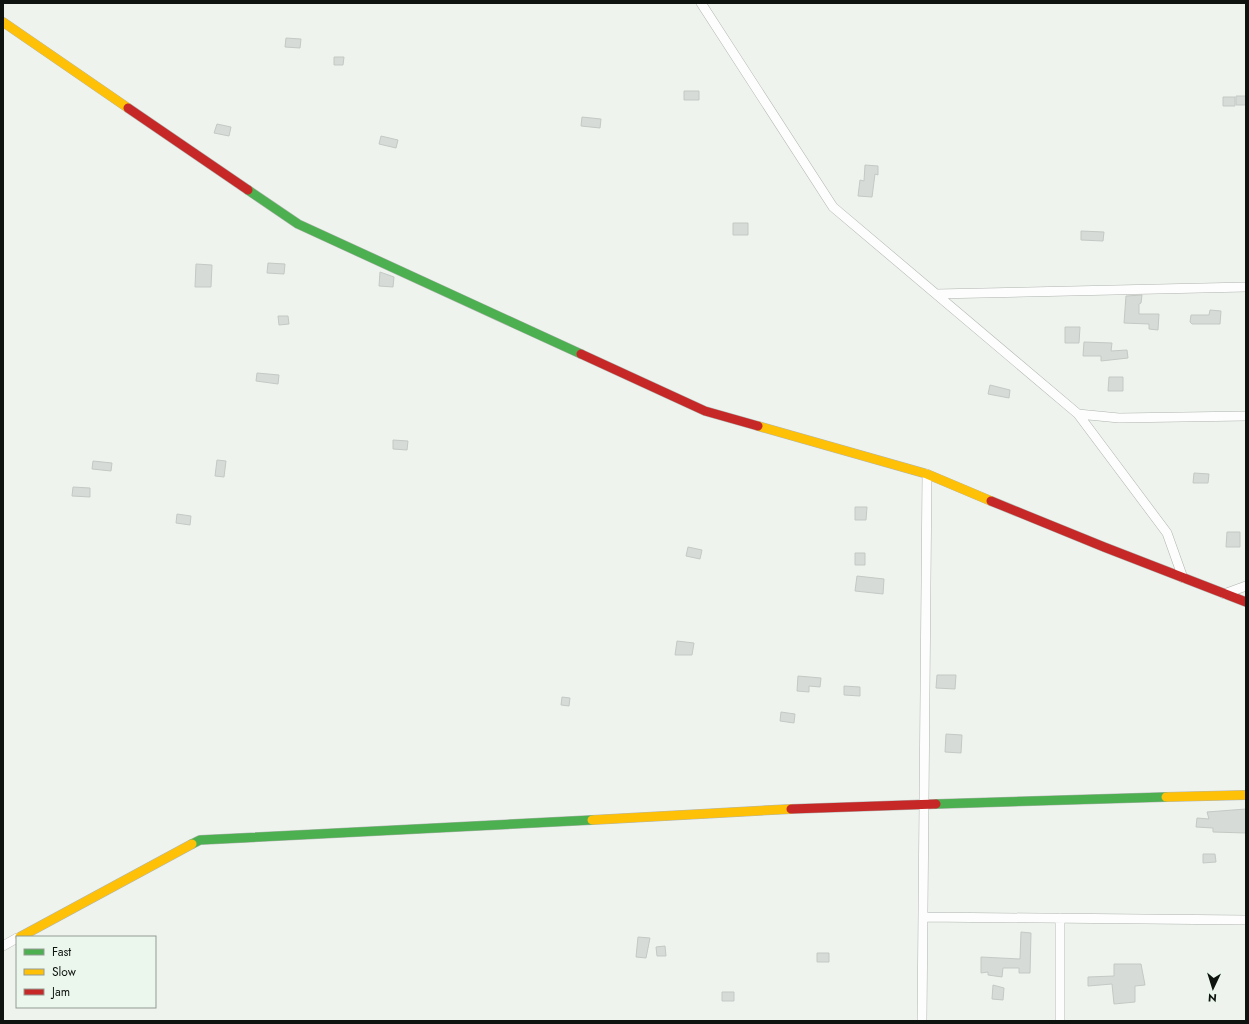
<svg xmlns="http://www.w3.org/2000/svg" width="1249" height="1024" font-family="Jost,sans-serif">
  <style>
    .building { fill: #d7dbd7; stroke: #c5c9c5 }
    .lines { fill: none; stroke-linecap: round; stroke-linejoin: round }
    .street-casing { stroke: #b0b4b0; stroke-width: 10 }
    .fast-casing { stroke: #b0b4b0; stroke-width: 10 }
    .slow-casing { stroke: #b0b4b0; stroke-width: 10 }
    .jam-casing { stroke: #b0b4b0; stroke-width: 10 }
    .street { stroke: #fcfdfc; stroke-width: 9 }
    .fast { stroke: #4caf50; stroke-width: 9 }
    .slow { stroke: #ffc107; stroke-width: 9 }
    .jam { stroke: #c62828; stroke-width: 9 }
  </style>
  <rect width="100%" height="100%" fill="#eef3ee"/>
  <!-- building -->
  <path class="building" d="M 286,38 L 301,39 L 300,48 L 285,47 Z
    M 334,57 L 344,57 L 343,65 L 334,65 Z
    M 684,91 L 699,91 L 699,100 L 684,100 Z
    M 1236,96 L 1246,96 L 1246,105 L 1236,105 Z
    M 1223,97 L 1235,97 L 1235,106 L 1223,106 Z
    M 582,117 L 601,119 L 600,128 L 581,126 Z
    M 217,124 L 231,127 L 229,136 L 214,133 Z
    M 381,136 L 398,140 L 396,148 L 379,144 Z
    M 865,165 L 878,166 L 878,175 L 875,174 L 872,197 L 858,196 L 860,180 L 864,181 Z
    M 733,223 L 748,223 L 748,235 L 733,235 Z
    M 1081,231 L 1104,232 L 1103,241 L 1081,240 Z
    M 268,263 L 285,264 L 284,274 L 267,273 Z
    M 196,264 L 212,265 L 211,287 L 195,287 Z
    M 380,272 L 394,277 L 393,287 L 379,286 Z
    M 1142,295 L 1141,303 L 1139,304 L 1139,314 L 1159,314 L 1158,330 L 1149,329 L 1149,324 L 1124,323 L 1126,296 Z
    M 1210,310 L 1221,311 L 1220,324 L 1192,324 L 1190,322 L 1191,315 L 1209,315 Z
    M 278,316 L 288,316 L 289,324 L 279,325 Z
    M 1065,327 L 1080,327 L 1079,343 L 1065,343 Z
    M 1084,342 L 1112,343 L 1111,351 L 1127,350 L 1128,358 L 1101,361 L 1101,356 L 1083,356 Z
    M 257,373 L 279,375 L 278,384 L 256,381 Z
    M 1109,377 L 1123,377 L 1123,391 L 1108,391 Z
    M 990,385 L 1010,390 L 1009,398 L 988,394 Z
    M 393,440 L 408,441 L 407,450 L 393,449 Z
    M 217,460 L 226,461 L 224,477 L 215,476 Z
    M 93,461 L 112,463 L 111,471 L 92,469 Z
    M 1194,473 L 1209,474 L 1208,483 L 1193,483 Z
    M 73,487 L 90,488 L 90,497 L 72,496 Z
    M 855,507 L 867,507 L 866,520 L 855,520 Z
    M 177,514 L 191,516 L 190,525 L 176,523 Z
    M 1227,532 L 1240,532 L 1240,547 L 1226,547 Z
    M 688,547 L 702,550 L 700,559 L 686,556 Z
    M 855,553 L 865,553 L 865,565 L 855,565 Z
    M 857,576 L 884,579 L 883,594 L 855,591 Z
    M 677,641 L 694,643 L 692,655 L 675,655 Z
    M 937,675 L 956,675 L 955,689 L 936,688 Z
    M 798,676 L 821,678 L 820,687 L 809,686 L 809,692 L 797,691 Z
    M 844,686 L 860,687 L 860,696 L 844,695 Z
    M 562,697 L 570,698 L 569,706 L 561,705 Z
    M 781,712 L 795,714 L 794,723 L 780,721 Z
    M 946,734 L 962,735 L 961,753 L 945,752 Z
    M 1246,809 L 1246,833 L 1213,832 L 1213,828 L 1196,827 L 1197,818 L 1209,819 L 1207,812 Z
    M 1203,854 L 1215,854 L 1216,862 L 1203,863 Z
    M 1021,932 L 1031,933 L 1030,973 L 1019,973 L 1019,968 L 1003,968 L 1002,977 L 988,975 L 988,972 L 981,973 L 981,957 L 1020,959 Z
    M 638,937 L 650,938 L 646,958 L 636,957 Z
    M 665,946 L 666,956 L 657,956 L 656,947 Z
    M 817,953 L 829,953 L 829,962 L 817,962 Z
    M 1114,964 L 1141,964 L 1145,985 L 1135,986 L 1135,1002 L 1114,1004 L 1112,984 L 1088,986 L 1088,977 L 1114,976 Z
    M 993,985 L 1004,988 L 1003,1000 L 992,999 Z
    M 722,992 L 734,992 L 734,1001 L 722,1001 Z"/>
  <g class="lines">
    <!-- street casing -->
    <g class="street-casing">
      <path id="street" d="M 701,3 L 833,207 L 1078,414 L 1167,533 L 1183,578
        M 936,294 L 1246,287
        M 1078,414 L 1119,418 L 1246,416
        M 1224,594 L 1246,586
        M 923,917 L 1246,920
        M 1060,918 L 1060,1021
        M 3,946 L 17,938
        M 922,1021 L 927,474"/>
    </g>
    <!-- fast casing -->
    <g class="fast-casing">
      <path id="fast" d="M 248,190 L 298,224 L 581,354
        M 936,804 L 1166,797
        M 192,844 L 200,840 L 592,820"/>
    </g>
    <!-- slow casing -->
    <g class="slow-casing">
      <path id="slow" d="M 3,22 L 128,108
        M 758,426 L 927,474 L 991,501
        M 1166,797 L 1246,795
        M 592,820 L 791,809
        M 20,937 L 192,844"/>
    </g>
    <!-- jam casing -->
    <g class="jam-casing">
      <path id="jam" d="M 128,108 L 248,190
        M 581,354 L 705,411 L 758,426
        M 991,501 L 1104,547 L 1246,602
        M 791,809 L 936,804"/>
    </g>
    <!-- street -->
    <use href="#street" class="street"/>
    <!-- fast -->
    <use href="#fast" class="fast"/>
    <!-- slow -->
    <use href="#slow" class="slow"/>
    <!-- jam -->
    <use href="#jam" class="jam"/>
  </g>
  <!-- border -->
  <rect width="1249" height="1024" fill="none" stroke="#0f1310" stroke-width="8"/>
  <!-- legend -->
  <rect x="16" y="936" width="140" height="72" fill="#ebf6ec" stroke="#939b94"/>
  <rect x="24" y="949" width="20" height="6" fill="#4caf50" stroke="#939b94"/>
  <text x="52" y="956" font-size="12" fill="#0f1310">Fast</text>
  <rect x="24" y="969" width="20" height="6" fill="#ffc107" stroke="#939b94"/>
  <text x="52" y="976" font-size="12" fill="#0f1310">Slow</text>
  <rect x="24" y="989" width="20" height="6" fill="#c62828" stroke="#939b94"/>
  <text x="52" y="996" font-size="12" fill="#0f1310">Jam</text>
  <!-- north arrow -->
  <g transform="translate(1213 988) rotate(184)" stroke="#ebf6ec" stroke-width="3" paint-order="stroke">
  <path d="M0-3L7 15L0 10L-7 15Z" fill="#0f1310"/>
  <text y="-6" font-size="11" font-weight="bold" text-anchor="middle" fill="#0f1310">N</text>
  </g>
</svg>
